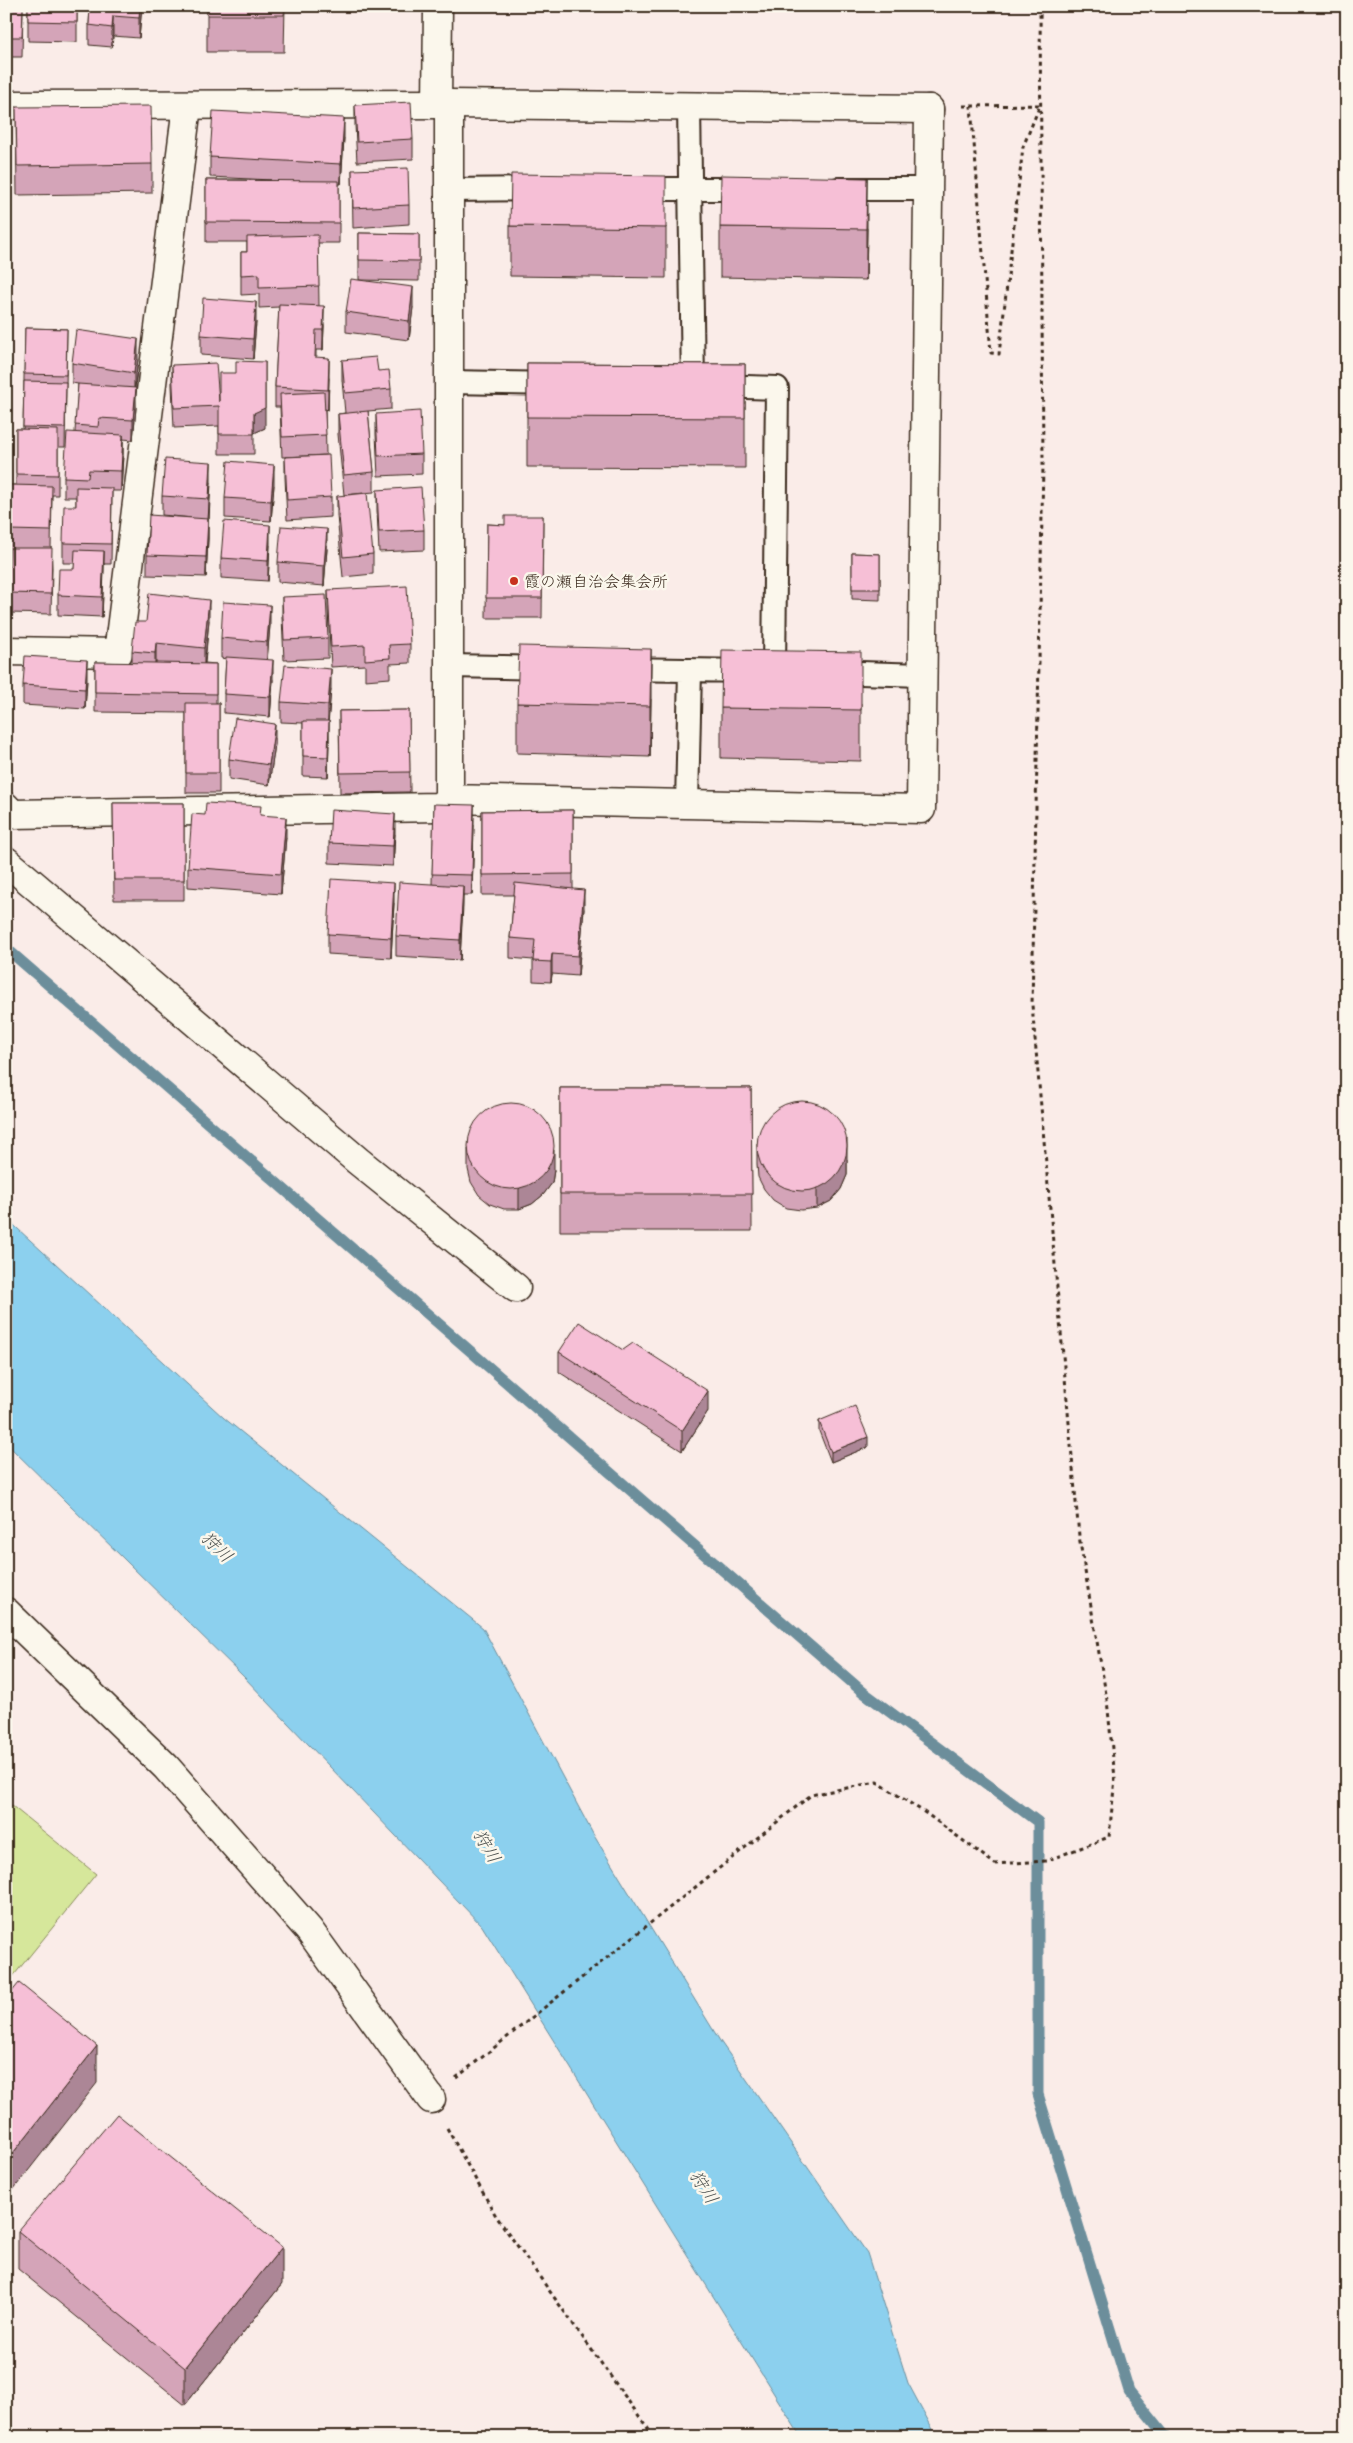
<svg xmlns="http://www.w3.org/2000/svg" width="1353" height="2443" font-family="Kalam,'Klee One',sans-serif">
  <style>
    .green { fill: #d6e79b; stroke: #88885c }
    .water { fill: #8cd0ee; stroke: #6c8e9b }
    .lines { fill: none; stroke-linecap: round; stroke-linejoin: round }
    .stream { stroke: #6c8e9b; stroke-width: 11 }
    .lane-casing { stroke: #3b2a1e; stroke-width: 26 }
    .street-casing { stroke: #3b2a1e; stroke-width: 31 }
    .secondary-casing { stroke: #3b2a1e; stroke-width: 31 }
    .path { stroke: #3b2a1e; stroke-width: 3; stroke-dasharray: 4 4; stroke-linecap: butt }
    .lane { stroke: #fbf7ec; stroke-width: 22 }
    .street { stroke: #fbf7ec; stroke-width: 28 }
    .secondary { stroke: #fbf7ec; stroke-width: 28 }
    .wall { fill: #d4a4b8; stroke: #3b2a1e }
    .shaded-wall { fill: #ac8696; stroke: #3b2a1e }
    .building { fill: #f6bfd6; stroke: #3b2a1e }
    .poi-dot { fill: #c8321e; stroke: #fbf7ec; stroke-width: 2 }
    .labels { text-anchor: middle; stroke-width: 5; stroke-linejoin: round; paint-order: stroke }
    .poi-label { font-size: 16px; fill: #3b2a1e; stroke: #fbf7ec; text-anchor: start }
    .water-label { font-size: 18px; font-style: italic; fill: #4f5452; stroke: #fbf7ec }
  </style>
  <rect width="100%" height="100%" fill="#faece8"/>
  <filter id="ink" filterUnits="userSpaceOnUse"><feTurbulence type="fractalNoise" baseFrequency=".02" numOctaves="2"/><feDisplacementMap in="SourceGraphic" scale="10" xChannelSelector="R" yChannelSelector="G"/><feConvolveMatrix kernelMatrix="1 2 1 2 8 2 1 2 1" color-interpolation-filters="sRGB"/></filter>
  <g filter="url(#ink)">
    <!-- green -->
    <path class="green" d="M 6,1801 L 96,1874 L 6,1985 Z"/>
    <!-- water -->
    <path class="water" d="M 6,1218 L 224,1418 L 483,1628 L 593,1834 L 720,2041 L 867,2253 L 908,2383 L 937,2437 L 801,2437 L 482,1926 L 244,1677 L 6,1443 Z"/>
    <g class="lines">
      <!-- stream -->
      <path class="stream" d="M 6,948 L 863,1692 L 1038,1822 L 1038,2094 L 1129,2391 L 1166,2437"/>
      <!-- lane casing -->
      <g class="lane-casing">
        <path id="lane" d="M 689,106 L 693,386
          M 635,189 L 751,189
          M 838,189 L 928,189
          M 449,190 L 541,189
          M 449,382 L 558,384
          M 715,386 L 777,388 L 774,671
          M 449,666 L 548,668
          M 620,669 L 750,671
          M 830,672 L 922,675
          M 687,804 L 690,670"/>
      </g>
      <!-- street casing -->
      <g class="street-casing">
        <path id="street" d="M 437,104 L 438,6
          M 6,651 L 118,653 L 187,106
          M 449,799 L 449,104
          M 6,807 L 12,814 L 439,807 L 449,799 L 921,809 L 929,109
          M 6,861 L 358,1161 L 516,1288
          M 6,1612 L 166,1767 L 309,1930 L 431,2099"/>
      </g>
      <!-- secondary casing -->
      <g class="secondary-casing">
        <path id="secondary" d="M 6,105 L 449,104 L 929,109"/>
      </g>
      <!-- path -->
      <path class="path" d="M 963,106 L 971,106 L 1040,105 L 1023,147 L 999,354 L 991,353 L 971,106
        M 456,2078 L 811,1795 L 877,1782 L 927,1814 L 995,1864 L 1046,1861 L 1109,1837 L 1115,1778 L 1107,1700 L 1079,1536 L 1032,1005 L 1043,465 L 1040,6
        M 447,2128 L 496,2216 L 654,2437"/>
      <!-- lane -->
      <use href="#lane" class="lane"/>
      <!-- street -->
      <use href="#street" class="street"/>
      <!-- secondary -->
      <use href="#secondary" class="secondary"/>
    </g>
    <!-- wall -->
    <path class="wall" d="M 6,6 L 23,6 L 22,57 L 6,57 Z
      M 28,6 L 77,6 L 77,42 L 28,41 Z
      M 90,6 L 142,6 L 139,38 L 113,36 L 112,47 L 89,45 L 89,25 Z
      M 207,6 L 285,6 L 284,52 L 207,52 Z
      M 355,105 L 413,139 L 413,159 L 357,162 L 355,125 Z
      M 16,107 L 152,164 L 152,193 L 17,195 Z
      M 344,138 L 341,184 L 339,184 L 339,243 L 318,243 L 319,306 L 324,326 L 323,350 L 316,350 L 316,358 L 329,378 L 328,410 L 325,409 L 326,455 L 282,457 L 280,407 L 275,407 L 275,387 L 279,307 L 259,308 L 259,294 L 241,295 L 241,252 L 247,252 L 247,242 L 206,242 L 206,180 L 271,180 L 210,177 L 210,157 Z
      M 352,170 L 409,205 L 409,224 L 353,228 Z
      M 510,226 L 666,227 L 666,278 L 510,276 Z
      M 720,227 L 867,228 L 866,280 L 720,277 Z
      M 359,233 L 419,234 L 419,281 L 359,280 L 413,307 L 409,340 L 346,332 L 346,312 L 359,280 Z
      M 256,322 L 253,359 L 201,355 L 201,335 Z
      M 25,328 L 67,329 L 65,447 L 58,447 L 58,495 L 52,495 L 51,548 L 52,568 L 51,614 L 9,613 L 10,485 L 16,485 L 16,429 L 23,429 Z
      M 138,359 L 135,388 L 136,408 L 133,440 L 123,439 L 123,454 L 121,491 L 112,491 L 111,564 L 104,564 L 102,617 L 58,615 L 58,595 L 74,569 L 75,563 L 63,563 L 63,543 L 76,506 L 76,497 L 64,497 L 64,477 L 75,432 L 78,384 L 72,383 L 72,363 Z
      M 342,360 L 378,371 L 391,389 L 391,409 L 368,411 L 374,472 L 374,492 L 344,495 L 338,434 L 338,414 L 345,413 L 342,380 Z
      M 527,363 L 745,364 L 745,468 L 527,467 Z
      M 172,365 L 219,402 L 265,428 L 254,433 L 254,454 L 219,454 L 219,426 L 174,428 L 172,385 Z
      M 376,414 L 422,454 L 422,474 L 378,476 L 376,434 Z
      M 285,457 L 331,497 L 331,517 L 287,520 L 285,477 Z
      M 211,482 L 208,519 L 208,539 L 206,577 L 147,575 L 147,555 L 193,518 L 162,515 L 162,496 Z
      M 274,485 L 271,521 L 225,518 L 225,498 Z
      M 377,490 L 424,530 L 424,550 L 379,552 L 377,510 Z
      M 337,496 L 373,554 L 373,574 L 343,577 L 337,516 Z
      M 543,516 L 542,618 L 486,618 L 487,524 L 505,525 Z
      M 270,545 L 268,581 L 221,578 L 221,558 Z
      M 327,549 L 324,586 L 278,582 L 278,562 Z
      M 852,553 L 880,554 L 880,600 L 852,599 Z
      M 328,590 L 410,644 L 410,663 L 390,664 L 390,678 L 365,680 L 365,665 L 331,667 L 328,610 Z
      M 282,597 L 328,638 L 328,658 L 284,660 L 282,617 Z
      M 209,620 L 205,663 L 216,664 L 216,703 L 219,703 L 219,793 L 186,793 L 186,713 L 95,712 L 95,662 L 132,663 L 132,651 Z
      M 270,625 L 267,660 L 273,680 L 270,717 L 224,713 L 224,694 L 226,659 L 221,658 L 221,638 Z
      M 87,680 L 85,709 L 23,705 L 23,685 Z
      M 331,689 L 328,721 L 329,741 L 328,777 L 303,776 L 303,723 L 281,722 L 281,702 Z
      M 651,699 L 650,757 L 517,753 L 517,703 Z
      M 861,703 L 861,761 L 721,758 L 721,708 Z
      M 409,710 L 410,792 L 340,793 L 339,711 Z
      M 275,744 L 269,785 L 229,779 L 229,759 Z
      M 113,803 L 184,803 L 184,900 L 114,900 Z
      M 434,804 L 474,825 L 472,895 L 463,895 L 460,960 L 396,956 L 396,936 L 432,884 Z
      M 573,810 L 573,888 L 584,909 L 578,976 L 552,974 L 551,982 L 533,981 L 533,960 L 510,958 L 510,938 L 514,895 L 482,895 L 482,811 Z
      M 205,815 L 261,816 L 286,837 L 281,894 L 188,887 L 188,867 Z
      M 395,834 L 393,866 L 329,863 L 329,843 Z
      M 394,903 L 391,958 L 328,954 L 328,934 Z
      M 560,1088 L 751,1088 L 752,1231 L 560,1231 Z
      M 757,1144 L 847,1159 L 847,1175 L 841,1189 L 831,1201 L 817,1208 L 801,1210 L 786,1208 L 773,1200 L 764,1189 L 758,1177 L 757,1164 Z
      M 468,1149 L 554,1170 L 552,1183 L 543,1195 L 532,1204 L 519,1209 L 504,1209 L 490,1204 L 479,1195 L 471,1182 L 468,1169 Z
      M 623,1350 L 708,1411 L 682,1451 L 559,1372 L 559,1352 Z
      M 819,1421 L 868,1447 L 831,1462 L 819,1431 Z
      M 18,2231 L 282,2284 L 185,2405 L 18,2269 Z"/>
    <!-- shaded-wall -->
    <path class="shaded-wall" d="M 140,6 L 142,6 L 139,38 L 139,18 Z
      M 113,16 L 113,36 L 112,47 L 112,28 Z
      M 344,118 L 344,138 L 341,184 L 341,164 Z
      M 867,178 L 867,228 L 866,280 L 866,229 Z
      M 413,287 L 413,307 L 409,340 L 409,321 Z
      M 256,302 L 256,322 L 253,359 L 253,339 Z
      M 324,306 L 324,326 L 323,350 L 323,330 Z
      M 138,339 L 138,359 L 134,392 L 134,373 Z
      M 329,358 L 329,378 L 328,410 L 328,390 Z
      M 265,362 L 265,428 L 254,433 L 254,413 Z
      M 136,388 L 136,408 L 133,440 L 133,420 Z
      M 123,435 L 123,454 L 121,491 L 121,471 Z
      M 211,462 L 211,482 L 209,519 L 209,499 Z
      M 274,465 L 274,485 L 271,521 L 271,501 Z
      M 208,519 L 208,539 L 206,577 L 206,557 Z
      M 270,525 L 270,545 L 268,581 L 268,561 Z
      M 327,529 L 327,549 L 324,586 L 324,566 Z
      M 104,551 L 104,571 L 102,617 L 102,597 Z
      M 209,600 L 209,620 L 204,668 L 204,648 Z
      M 270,605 L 270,625 L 267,662 L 267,642 Z
      M 156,643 L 156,662 L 155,673 L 155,653 Z
      M 651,649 L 651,699 L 650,757 L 650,706 Z
      M 87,660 L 87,680 L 85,709 L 85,689 Z
      M 273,660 L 273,680 L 270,717 L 270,697 Z
      M 331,669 L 331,689 L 328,725 L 328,705 Z
      M 329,721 L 329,741 L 328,777 L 328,757 Z
      M 275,724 L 275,744 L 269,785 L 269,765 Z
      M 474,805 L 474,825 L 472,895 L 472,875 Z
      M 395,814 L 395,834 L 393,866 L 393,846 Z
      M 286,817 L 286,837 L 281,894 L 281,874 Z
      M 394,883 L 394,903 L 391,958 L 391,938 Z
      M 463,886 L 463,906 L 460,960 L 460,940 Z
      M 584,890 L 584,909 L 578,976 L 578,956 Z
      M 552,954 L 552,974 L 551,982 L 551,962 Z
      M 847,1139 L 847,1175 L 841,1189 L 831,1201 L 817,1208 L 817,1188 Z
      M 554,1150 L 554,1170 L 552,1183 L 543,1195 L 532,1204 L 519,1209 L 519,1189 Z
      M 708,1391 L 708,1411 L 682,1451 L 682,1431 Z
      M 868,1437 L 868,1447 L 831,1462 L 831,1452 Z
      M 97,2046 L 97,2083 L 6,2199 L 6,2162 Z
      M 282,2247 L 282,2284 L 185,2405 L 185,2368 Z"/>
    <!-- building -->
    <path class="building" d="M 6,6 L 23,6 L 22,37 L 6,37 Z
      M 28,6 L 77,6 L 77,22 L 28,21 Z
      M 90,6 L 140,6 L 139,18 L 113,16 L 112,28 L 89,25 Z
      M 207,6 L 285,6 L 284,15 L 207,15 Z
      M 411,102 L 413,139 L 357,142 L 355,105 Z
      M 151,106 L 152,164 L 17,166 L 16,107 Z
      M 213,111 L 344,118 L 341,164 L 210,157 Z
      M 408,168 L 409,205 L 353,208 L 352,170 Z
      M 511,174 L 666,176 L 666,228 L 510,226 Z
      M 721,175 L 867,178 L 866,229 L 720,227 Z
      M 206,180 L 339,181 L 339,223 L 206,222 Z
      M 359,233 L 419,234 L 419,261 L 359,260 Z
      M 318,235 L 319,286 L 259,288 L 259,274 L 241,275 L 241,252 L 247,252 L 247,237 Z
      M 351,279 L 413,287 L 409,321 L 346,312 Z
      M 203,298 L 256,302 L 253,339 L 201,335 Z
      M 279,304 L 324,306 L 323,330 L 316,330 L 315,357 L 329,358 L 328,390 L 275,387 Z
      M 25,328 L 67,329 L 66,375 L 24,374 Z
      M 76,330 L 138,339 L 134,373 L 72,363 Z
      M 376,357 L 378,371 L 389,370 L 391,389 L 345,393 L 342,360 Z
      M 236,361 L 265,362 L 265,408 L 254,413 L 254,434 L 219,434 L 219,406 L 174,408 L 172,365 L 216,363 L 219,402 L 219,373 L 236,373 Z
      M 527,363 L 745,364 L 745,418 L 527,417 Z
      M 24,381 L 66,382 L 65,428 L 23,427 Z
      M 78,384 L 136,388 L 133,420 L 99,418 L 98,427 L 75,425 Z
      M 324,392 L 326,435 L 282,437 L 280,394 Z
      M 368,411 L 374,472 L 344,475 L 338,414 Z
      M 420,411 L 422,454 L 378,456 L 376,414 Z
      M 16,429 L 58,430 L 58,475 L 16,474 Z
      M 67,432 L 123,435 L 121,471 L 89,470 L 88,478 L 64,477 Z
      M 329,455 L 331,497 L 287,500 L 285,457 Z
      M 165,459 L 211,462 L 209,499 L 162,496 Z
      M 228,461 L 274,465 L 271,501 L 225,498 Z
      M 10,485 L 52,486 L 51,531 L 9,530 Z
      M 76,487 L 112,488 L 111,544 L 63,543 L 64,506 L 76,506 Z
      M 421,487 L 424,530 L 379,532 L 377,490 Z
      M 367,493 L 373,554 L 343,557 L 337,496 Z
      M 149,515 L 208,519 L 206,557 L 147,555 Z
      M 505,516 L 543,516 L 542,598 L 486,598 L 487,524 L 505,525 Z
      M 224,521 L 270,525 L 268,561 L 221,558 Z
      M 281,526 L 327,529 L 324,566 L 278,562 Z
      M 10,548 L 52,548 L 51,594 L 9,593 Z
      M 75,550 L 104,551 L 102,597 L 58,595 L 59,569 L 74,569 Z
      M 852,553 L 880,554 L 880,589 L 852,589 Z
      M 407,586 L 410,644 L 389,645 L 390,658 L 365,660 L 365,645 L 331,647 L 328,590 Z
      M 149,593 L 209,600 L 204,648 L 156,643 L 155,653 L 132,651 L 135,622 L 146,622 Z
      M 326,595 L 328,638 L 284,640 L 282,597 Z
      M 223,602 L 270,605 L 267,642 L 221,638 Z
      M 519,646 L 651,649 L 650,706 L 517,703 Z
      M 722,650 L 861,652 L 861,710 L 721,708 Z
      M 25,656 L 87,660 L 85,689 L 23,685 Z
      M 226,657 L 273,660 L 270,697 L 224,694 Z
      M 95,662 L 216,664 L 216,694 L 95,692 Z
      M 285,665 L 331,669 L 328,705 L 281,702 Z
      M 186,703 L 219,703 L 219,773 L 186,773 Z
      M 409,710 L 410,772 L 340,773 L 339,711 Z
      M 235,718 L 275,724 L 269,765 L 229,759 Z
      M 303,721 L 329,721 L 328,757 L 303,756 Z
      M 113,803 L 184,803 L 184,880 L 114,880 Z
      M 206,803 L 261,806 L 260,815 L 286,817 L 281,874 L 188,867 L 192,814 L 205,815 Z
      M 434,804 L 474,805 L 472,875 L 432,874 Z
      M 331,810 L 395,814 L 393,846 L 329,843 Z
      M 573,810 L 573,874 L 482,875 L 482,811 Z
      M 331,879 L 394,883 L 391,938 L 328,934 Z
      M 399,882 L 463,886 L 460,940 L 396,936 Z
      M 515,883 L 584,890 L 578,956 L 552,954 L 551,962 L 533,961 L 535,940 L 510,938 Z
      M 560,1088 L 751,1088 L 752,1194 L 560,1194 Z
      M757 1146a45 45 0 1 1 90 0a45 45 0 1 1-90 0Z
      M468 1146a43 43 0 1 1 86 0a43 43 0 1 1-86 0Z
      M 579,1322 L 623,1350 L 633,1343 L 708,1391 L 682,1431 L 559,1352 Z
      M 855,1406 L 868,1437 L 831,1452 L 819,1421 Z
      M 19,1983 L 97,2046 L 6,2162 L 6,1999 Z
      M 117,2114 L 282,2247 L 185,2368 L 18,2231 Z"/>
  </g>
  <!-- markers -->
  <circle class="poi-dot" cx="514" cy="581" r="5"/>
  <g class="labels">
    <!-- poi labels -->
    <g class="poi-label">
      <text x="524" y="587">霞の瀬自治会集会所</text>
    </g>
    <!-- water labels -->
    <g class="water-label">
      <text transform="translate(217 1547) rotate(44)" y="6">狩川</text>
      <text transform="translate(487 1846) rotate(60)" y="6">狩川</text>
      <text transform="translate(704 2187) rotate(58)" y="6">狩川</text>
    </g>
  </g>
  <!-- margin -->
  <rect width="1353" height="2443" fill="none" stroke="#fbf7ec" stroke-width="25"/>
  <rect x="12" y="12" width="1328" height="2418" fill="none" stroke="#3b2a1e" stroke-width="2" filter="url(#ink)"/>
</svg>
